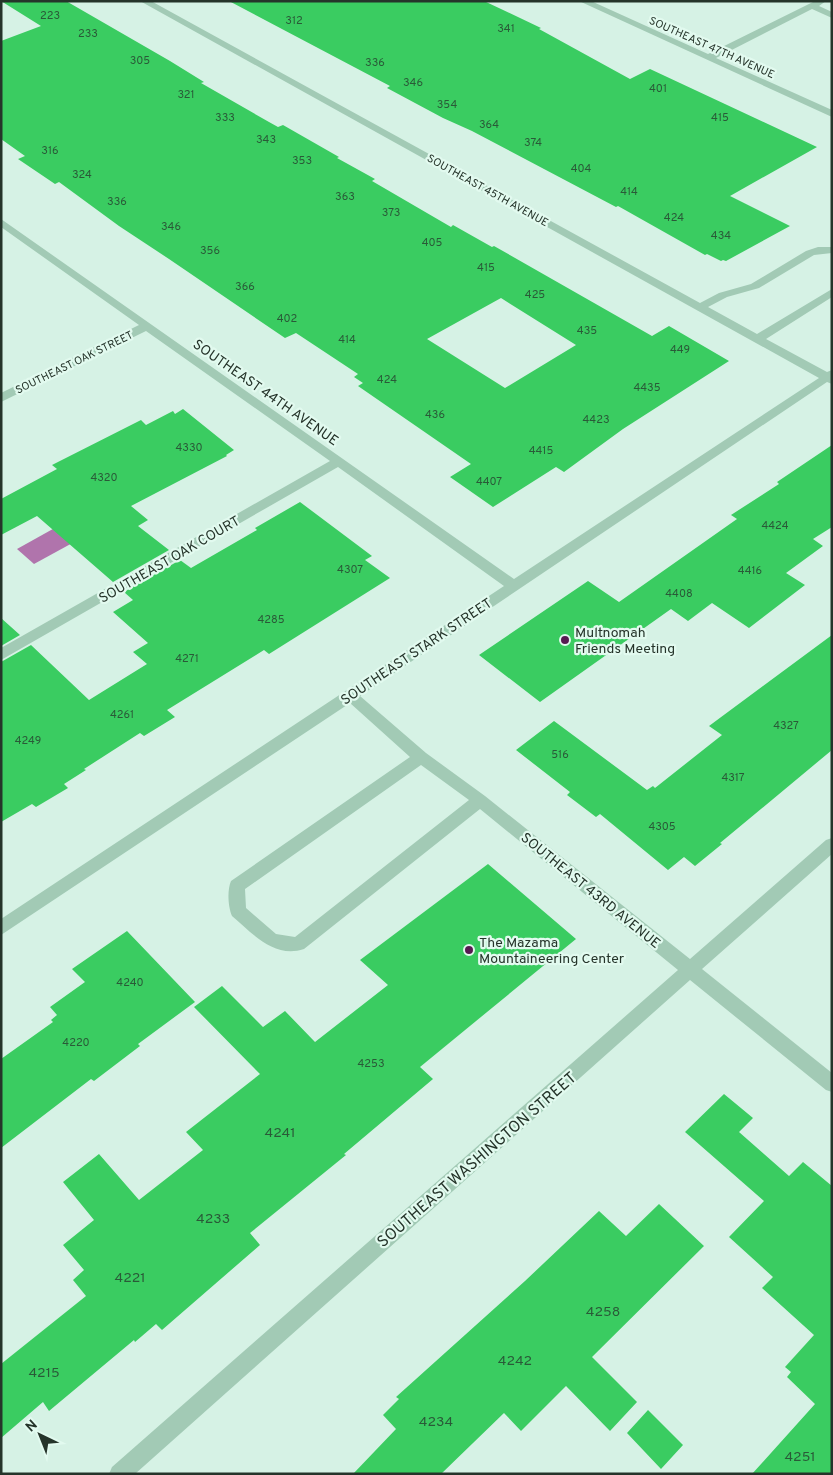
<svg xmlns="http://www.w3.org/2000/svg" width="833" height="1475" font-family="Overpass,sans-serif">
  <style>
    .water { fill: #b074ac }
    .building { fill: #3acc61; fill-rule: evenodd }
    .lines { fill: none; stroke-linecap: round; stroke-linejoin: round }
    .minor { fill: #a2cab5; fill-rule: evenodd }
    .poi-dot { fill: #571951; stroke: #e2faef; stroke-width: 2 }
    .labels { text-anchor: middle; stroke-width: 4.5; stroke-linejoin: round; paint-order: stroke }
    .number-label { font-size: 11px; fill: #2a5a38 }
    .far-street-label { font-size: 11px; fill: #25342a; stroke: #e2faef }
    .street-label { font-size: 14px; fill: #25342a; stroke: #e2faef }
    .poi-label { font-size: 14px; fill: #25342a; stroke: #e2faef; text-anchor: start }
    .near-number-label { font-size: 14px; fill: #2a5a38 }
    .near-street-label { font-size: 16px; fill: #25342a; stroke: #e2faef }
  </style>
  <rect width="100%" height="100%" fill="#d6f2e5"/>
  <!-- water -->
  <path class="water" d="M 69,520 L 87,535 L 34,564 L 17,549 Z"/>
  <!-- building -->
  <path class="building" d="M 1,1 L 66,1 L 170,61 L 204,82 L 201,83 L 269,122 L 278,127 L 283,125 L 339,157 L 337,158 L 375,179 L 372,181 L 451,227 L 453,225 L 492,247 L 494,246 L 652,336 L 669,326 L 729,361 L 623,429 L 564,472 L 556,467 L 493,507 L 450,477 L 471,464 L 358,386 L 363,383 L 354,377 L 358,374 L 296,333 L 285,338 L 169,259 L 119,226 L 59,182 L 55,184 L 18,159 L 25,156 L 1,139 L 1,41 L 41,26 ZM 501,298 L 576,345 L 505,388 L 427,339 Z
    M 229,1 L 484,1 L 541,28 L 539,29 L 630,79 L 650,69 L 817,147 L 730,196 L 790,226 L 726,261 L 723,260 L 721,261 L 707,254 L 705,255 L 618,206 L 616,207 L 472,131 L 443,118 L 387,88 L 390,86 Z
    M 183,409 L 234,450 L 226,455 L 227,456 L 131,506 L 148,520 L 138,526 L 169,550 L 113,582 L 37,516 L 1,535 L 1,499 L 57,469 L 52,465 L 141,420 L 146,425 L 173,411 L 175,414 Z
    M 832,445 L 832,527 L 813,539 L 823,546 L 786,573 L 805,585 L 749,628 L 712,603 L 688,621 L 671,609 L 540,702 L 479,655 L 588,581 L 619,602 L 737,519 L 731,515 L 779,484 L 777,482 Z
    M 300,502 L 372,556 L 365,560 L 390,578 L 269,654 L 264,650 L 167,710 L 175,717 L 144,736 L 140,733 L 84,769 L 86,770 L 64,784 L 68,788 L 36,807 L 32,804 L 1,822 L 1,662 L 31,645 L 89,700 L 147,664 L 133,652 L 148,643 L 113,612 L 133,600 L 124,592 L 180,560 L 191,568 L 257,530 L 255,528 Z
    M 1,618 L 20,635 L 1,646 Z
    M 832,635 L 832,750 L 720,843 L 722,844 L 695,866 L 684,857 L 668,870 L 600,814 L 596,817 L 567,795 L 570,792 L 516,750 L 554,721 L 647,790 L 653,786 L 655,788 L 722,735 L 709,726 Z
    M 488,864 L 576,939 L 420,1067 L 433,1079 L 344,1154 L 346,1155 L 250,1233 L 260,1245 L 162,1330 L 156,1324 L 135,1342 L 134,1340 L 49,1411 L 43,1402 L 1,1438 L 1,1364 L 86,1296 L 73,1280 L 84,1270 L 63,1245 L 94,1220 L 63,1182 L 99,1154 L 139,1200 L 203,1150 L 186,1132 L 260,1074 L 194,1007 L 222,986 L 263,1027 L 285,1011 L 315,1042 L 388,985 L 360,960 Z
    M 127,931 L 195,1002 L 138,1044 L 140,1046 L 94,1081 L 91,1079 L 1,1148 L 1,1059 L 53,1022 L 51,1020 L 57,1015 L 50,1007 L 85,982 L 72,969 Z
    M 724,1094 L 753,1118 L 739,1132 L 789,1176 L 803,1162 L 832,1186 L 832,1474 L 752,1474 L 815,1404 L 787,1377 L 791,1372 L 785,1367 L 814,1335 L 762,1288 L 773,1277 L 729,1237 L 764,1201 L 685,1132 Z
    M 659,1204 L 704,1246 L 592,1357 L 637,1402 L 610,1431 L 566,1386 L 521,1431 L 504,1413 L 441,1474 L 353,1474 L 396,1429 L 383,1415 L 399,1399 L 396,1397 L 525,1281 L 599,1211 L 626,1236 Z
    M 648,1410 L 683,1445 L 661,1469 L 627,1433 Z"/>
  <g class="lines">
    <!-- minor -->
    <path class="minor" d="M 140,1 L 151,1 L 700,303 L 719,293 L 751,284 L 806,251 L 818,247 L 832,247 L 832,253 L 814,255 L 759,288 L 727,297 L 708,307 L 757,334 L 832,289 L 832,297 L 766,339 L 827,372 L 832,370 L 832,384 L 827,382 L 360,696 L 426,753 L 485,796 L 690,959 L 826,840 L 832,838 L 832,854 L 702,969 L 832,1073 L 832,1092 L 826,1090 L 690,980 L 135,1474 L 109,1474 L 112,1467 L 678,970 L 480,809 L 304,949 C 274,959 252,933 232,916 C 228,907 227,890 231,881 L 410,757 L 350,703 L 1,935 L 1,919 L 504,586 L 338,467 L 1,660 L 1,648 L 330,461 L 146,331 L 1,402 L 1,393 L 139,325 L 1,227 L 1,219 L 514,579 L 819,378 ZM 421,765 L 469,800 L 295,937 L 276,934 L 246,908 L 245,889 Z
      M 579,1 L 591,1 L 708,54 L 815,1 L 826,1 L 819,6 L 832,12 L 832,18 L 812,9 L 716,58 L 832,110 L 832,117 Z"/>
  </g>
  <!-- markers -->
  <g class="poi-dot">
    <circle cx="565" cy="640" r="5"/>
    <circle cx="469" cy="950" r="5"/>
  </g>
  <g class="labels">
    <!-- number labels -->
    <g class="number-label">
      <text x="50" y="19">223</text>
      <text x="294" y="24">312</text>
      <text x="506" y="32">341</text>
      <text x="88" y="37">233</text>
      <text x="140" y="64">305</text>
      <text x="375" y="66">336</text>
      <text x="413" y="86">346</text>
      <text x="658" y="92">401</text>
      <text x="186" y="98">321</text>
      <text x="447" y="108">354</text>
      <text x="225" y="121">333</text>
      <text x="720" y="121">415</text>
      <text x="489" y="128">364</text>
      <text x="266" y="143">343</text>
      <text x="533" y="146">374</text>
      <text x="50" y="154">316</text>
      <text x="302" y="164">353</text>
      <text x="581" y="172">404</text>
      <text x="82" y="178">324</text>
      <text x="629" y="195">414</text>
      <text x="345" y="200">363</text>
      <text x="117" y="205">336</text>
      <text x="391" y="216">373</text>
      <text x="674" y="221">424</text>
      <text x="171" y="230">346</text>
      <text x="721" y="239">434</text>
      <text x="432" y="246">405</text>
      <text x="210" y="254">356</text>
      <text x="486" y="271">415</text>
      <text x="245" y="290">366</text>
      <text x="535" y="298">425</text>
      <text x="287" y="322">402</text>
      <text x="587" y="334">435</text>
      <text x="347" y="343">414</text>
      <text x="680" y="353">449</text>
      <text x="387" y="383">424</text>
      <text x="647" y="391">4435</text>
      <text x="435" y="418">436</text>
      <text x="596" y="423">4423</text>
      <text x="189" y="451">4330</text>
      <text x="541" y="454">4415</text>
      <text x="104" y="481">4320</text>
      <text x="489" y="485">4407</text>
      <text x="775" y="529">4424</text>
      <text x="350" y="573">4307</text>
      <text x="750" y="574">4416</text>
      <text x="679" y="597">4408</text>
      <text x="271" y="623">4285</text>
      <text x="187" y="662">4271</text>
      <text x="122" y="718">4261</text>
      <text x="786" y="729">4327</text>
      <text x="28" y="744">4249</text>
      <text x="560" y="758">516</text>
      <text x="733" y="781">4317</text>
      <text x="662" y="830">4305</text>
      <text x="130" y="986">4240</text>
      <text x="76" y="1046">4220</text>
      <text x="371" y="1067">4253</text>
    </g>
    <!-- far-street labels -->
    <g class="far-street-label">
      <text transform="translate(712 47) rotate(24)" y="4">SOUTHEAST 47TH AVENUE</text>
      <text transform="translate(488 190) rotate(29)" y="4">SOUTHEAST 45TH AVENUE</text>
      <text transform="translate(74 362) rotate(-26)" y="4">SOUTHEAST OAK STREET</text>
    </g>
    <!-- street labels -->
    <g class="street-label">
      <text transform="translate(266 392) rotate(35)" y="5">SOUTHEAST 44TH AVENUE</text>
      <text transform="translate(169 559) rotate(-30)" y="5">SOUTHEAST OAK COURT</text>
      <text transform="translate(416 651) rotate(-34)" y="5">SOUTHEAST STARK STREET</text>
      <text transform="translate(591 890) rotate(39)" y="5">SOUTHEAST 43RD AVENUE</text>
    </g>
    <!-- poi labels -->
    <g class="poi-label">
      <text x="575" y="637">Multnomah<tspan x="575" dy="16">Friends Meeting</tspan></text>
      <text x="479" y="947">The Mazama<tspan x="479" dy="16">Mountaineering Center</tspan></text>
    </g>
    <!-- near-number labels -->
    <g class="near-number-label">
      <text x="280" y="1137">4241</text>
      <text x="213" y="1223">4233</text>
      <text x="130" y="1282">4221</text>
      <text x="603" y="1316">4258</text>
      <text x="515" y="1365">4242</text>
      <text x="44" y="1377">4215</text>
      <text x="436" y="1426">4234</text>
      <text x="800" y="1461">4251</text>
    </g>
    <!-- near-street labels -->
    <g class="near-street-label">
      <text transform="translate(476 1159) rotate(-41)" y="6">SOUTHEAST WASHINGTON STREET</text>
    </g>
  </g>
  <!-- border -->
  <rect width="833" height="1475" fill="none" stroke="#25342a" stroke-width="5"/>
  <!-- north arrow -->
  <g transform="translate(40 1435) rotate(317)" stroke="#e2faef" stroke-width="4" paint-order="stroke">
  <path d="M0-4L9 19L0 12L-9 19Z" fill="#25342a"/>
  <text y="-8" font-size="14" font-weight="bold" text-anchor="middle" fill="#25342a">N</text>
  </g>
</svg>
